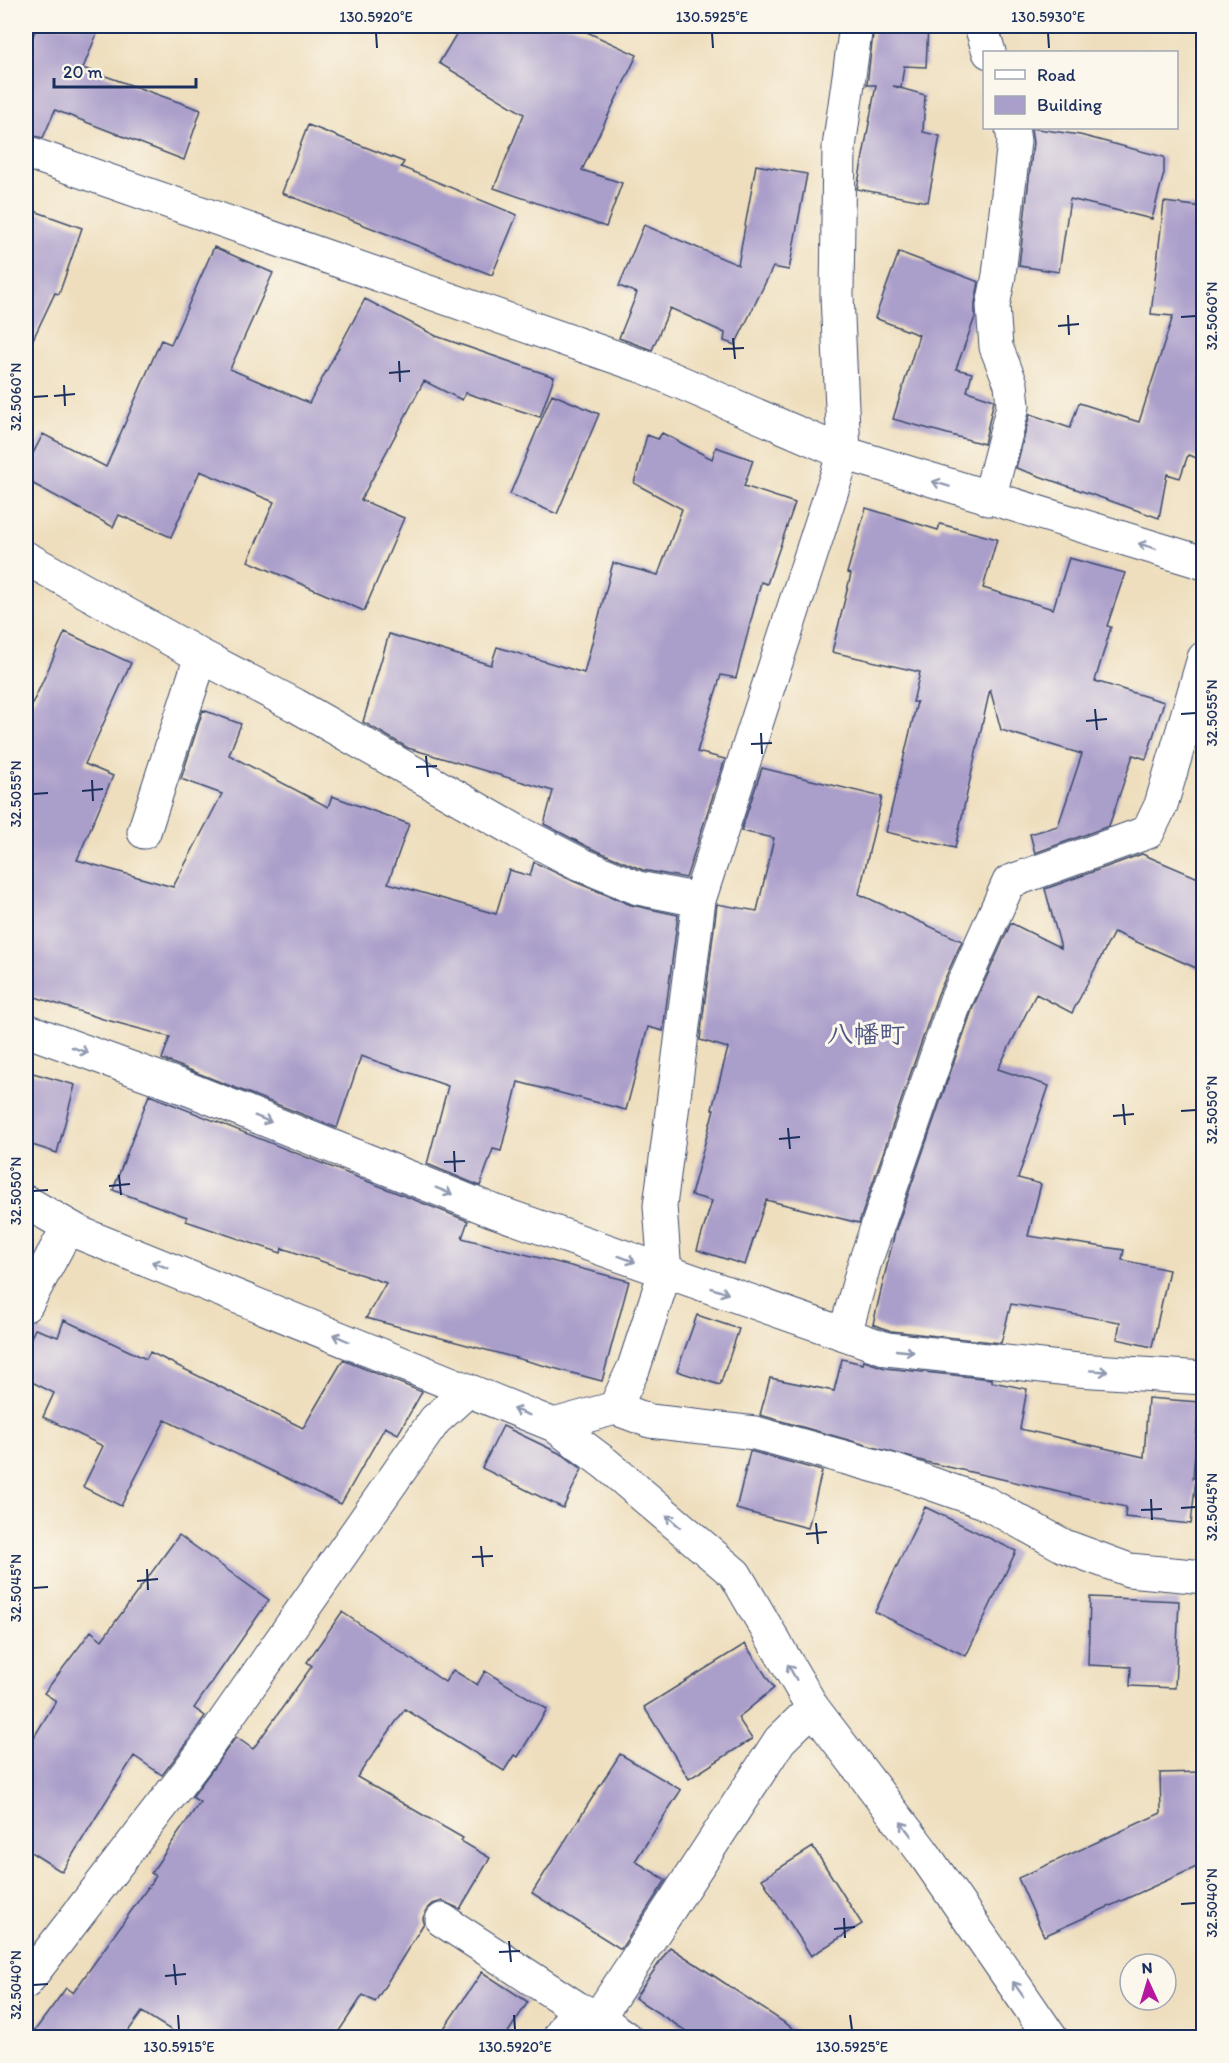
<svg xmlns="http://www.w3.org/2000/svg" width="1229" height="2063" font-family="Itim,'Klee One',sans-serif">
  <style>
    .building { fill: #aa9eca }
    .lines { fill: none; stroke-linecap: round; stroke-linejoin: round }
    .street-casing { stroke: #3b496c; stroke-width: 35 }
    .street { stroke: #fff; stroke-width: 33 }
    .oneway { stroke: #8d97ae }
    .ticks { fill: none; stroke: #1b2f5e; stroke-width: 2 }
    .labels { text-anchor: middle; stroke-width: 6; stroke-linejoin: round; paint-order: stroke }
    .quarter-label { font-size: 26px; font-weight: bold; fill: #4d5684; stroke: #fbf7ec }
    .neatline { fill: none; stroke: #1b2f5e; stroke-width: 2 }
    .ticks-label { font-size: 15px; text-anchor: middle; fill: #1b2f5e }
  </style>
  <rect width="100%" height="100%" fill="#fbf7ec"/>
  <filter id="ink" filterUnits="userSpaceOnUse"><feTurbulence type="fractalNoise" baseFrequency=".0167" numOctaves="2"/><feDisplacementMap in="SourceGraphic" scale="12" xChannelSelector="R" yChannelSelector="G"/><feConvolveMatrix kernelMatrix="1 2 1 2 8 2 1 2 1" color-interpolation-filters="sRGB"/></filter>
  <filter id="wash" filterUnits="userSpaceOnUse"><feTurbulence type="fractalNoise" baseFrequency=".008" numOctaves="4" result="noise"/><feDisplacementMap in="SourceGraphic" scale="24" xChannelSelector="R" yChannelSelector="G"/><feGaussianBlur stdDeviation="1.35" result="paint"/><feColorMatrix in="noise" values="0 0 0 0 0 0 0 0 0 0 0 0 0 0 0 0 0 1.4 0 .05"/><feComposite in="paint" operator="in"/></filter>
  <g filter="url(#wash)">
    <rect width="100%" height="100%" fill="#eedebd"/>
    <g id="blocks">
      <!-- building -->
      <path class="building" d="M 37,26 L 100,26 L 83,68 L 201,110 L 184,160 L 55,110 L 43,138 L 26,134 L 26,53 Z
        M 461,26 L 574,26 L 637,55 L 582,170 L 622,183 L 606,227 L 494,188 L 524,114 L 439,63 Z
        M 874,26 L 928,26 L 926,67 L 904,66 L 901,87 L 893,86 L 925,95 L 923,132 L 940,136 L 928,202 L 857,189 L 876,85 L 867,85 Z
        M 308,125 L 404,162 L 401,167 L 517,215 L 492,275 L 282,193 Z
        M 1031,128 L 1080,135 L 1164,157 L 1164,173 L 1152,219 L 1070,199 L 1059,272 L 1019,266 L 1033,143 Z
        M 756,165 L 807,174 L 789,270 L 773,267 L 735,345 L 724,341 L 725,333 L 670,308 L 652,350 L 619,338 L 637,293 L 619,286 L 644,225 L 738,265 Z
        M 1164,202 L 1203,207 L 1203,460 L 1188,455 L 1180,478 L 1167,474 L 1159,518 L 1016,468 L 1030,414 L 1070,428 L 1079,403 L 1139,422 L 1173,316 L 1151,314 Z
        M 26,208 L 82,228 L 59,294 L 55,293 L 26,354 Z
        M 214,247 L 273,273 L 230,369 L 309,403 L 365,299 L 436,336 L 554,377 L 540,417 L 466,393 L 462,400 L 424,381 L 361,500 L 404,518 L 364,611 L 248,561 L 274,502 L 200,471 L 171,537 L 119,515 L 113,527 L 26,480 L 26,467 L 43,434 L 106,467 L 161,340 L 171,344 Z
        M 899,252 L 979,282 L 975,303 L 975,317 L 956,369 L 972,373 L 967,391 L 994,400 L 984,444 L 893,419 L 919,335 L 875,318 Z
        M 552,394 L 599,414 L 557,514 L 510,494 Z
        M 662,433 L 712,459 L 716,447 L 753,460 L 744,486 L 795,503 L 767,584 L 761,582 L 736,678 L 721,675 L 697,752 L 725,759 L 686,878 L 643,870 L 588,847 L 544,824 L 553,791 L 408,748 L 363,722 L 389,634 L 491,665 L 497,647 L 584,673 L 613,563 L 658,575 L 682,509 L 634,483 L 647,435 L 658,439 Z
        M 866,508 L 938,530 L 940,524 L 997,539 L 983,588 L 1053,609 L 1069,558 L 1125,573 L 1107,626 L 1111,627 L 1095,681 L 1164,702 L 1146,759 L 1133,755 L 1109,826 L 1035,853 L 1030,834 L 1058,826 L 1082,754 L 1001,730 L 990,689 L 955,848 L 886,832 L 917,702 L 913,702 L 920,672 L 832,652 L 851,574 L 847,573 Z
        M 65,632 L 131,663 L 85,764 L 113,776 L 77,860 L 173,887 L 222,794 L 181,779 L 203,710 L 241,724 L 229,755 L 328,807 L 332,796 L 409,824 L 388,883 L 496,914 L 509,870 L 530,876 L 534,862 L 573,881 L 631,905 L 678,915 L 663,1031 L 648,1027 L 626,1110 L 518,1082 L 501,1151 L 493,1149 L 480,1186 L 427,1164 L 448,1086 L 361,1056 L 337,1128 L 162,1059 L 170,1037 L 103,1019 L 26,994 L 26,718 Z
        M 762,768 L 882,797 L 859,894 L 962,941 L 938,994 L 859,1223 L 766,1200 L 745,1265 L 697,1250 L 712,1201 L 691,1195 L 714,1109 L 712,1109 L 728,1048 L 700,1040 L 717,904 L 757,911 L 774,838 L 741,831 Z
        M 1142,854 L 1203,880 L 1203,971 L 1114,932 L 1072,1013 L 1036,994 L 998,1069 L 1049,1086 L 1018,1178 L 1041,1184 L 1028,1236 L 1124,1250 L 1122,1260 L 1169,1270 L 1152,1347 L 1117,1339 L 1120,1322 L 1011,1304 L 1001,1343 L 891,1331 L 873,1324 L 895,1232 L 973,1007 L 1011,923 L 1061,948 L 1045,889 Z
        M 26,1071 L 75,1085 L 57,1153 L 26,1143 Z
        M 149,1095 L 468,1221 L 462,1238 L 629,1281 L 602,1381 L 366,1318 L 386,1283 L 282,1248 L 281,1253 L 186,1221 L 187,1217 L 113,1190 Z
        M 697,1315 L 739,1329 L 720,1385 L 677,1371 Z
        M 64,1320 L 146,1359 L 150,1352 L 303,1428 L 343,1360 L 422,1392 L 398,1434 L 385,1427 L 341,1504 L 165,1420 L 121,1506 L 83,1487 L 103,1446 L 43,1417 L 54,1393 L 26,1379 L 26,1348 L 35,1329 L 58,1337 Z
        M 842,1359 L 863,1364 L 864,1361 L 885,1368 L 992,1379 L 992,1382 L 1027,1389 L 1020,1429 L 1144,1457 L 1148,1398 L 1199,1402 L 1193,1478 L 1196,1478 L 1191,1524 L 1125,1517 L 1126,1507 L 926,1462 L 760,1415 L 770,1378 L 834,1391 Z
        M 503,1426 L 563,1455 L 582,1469 L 563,1508 L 482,1468 Z
        M 750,1451 L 822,1471 L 808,1528 L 736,1509 Z
        M 925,1507 L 1016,1551 L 966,1656 L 875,1612 Z
        M 179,1535 L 269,1600 L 194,1708 L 205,1716 L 186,1744 L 162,1775 L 134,1756 L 62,1872 L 26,1849 L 26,1750 L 56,1701 L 44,1693 L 91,1631 L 102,1640 Z
        M 1090,1597 L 1179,1601 L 1175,1688 L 1130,1686 L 1131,1667 L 1088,1665 Z
        M 342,1612 L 445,1682 L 453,1670 L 477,1685 L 485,1671 L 547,1709 L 518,1757 L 514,1755 L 504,1771 L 405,1709 L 357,1777 L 463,1838 L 461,1841 L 490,1858 L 460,1909 L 442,1901 L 433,1904 L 427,1909 L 423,1918 L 424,1923 L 375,2002 L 363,1995 L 335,2037 L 182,2037 L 142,2012 L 124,2037 L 30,2037 L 66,1988 L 73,1993 L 156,1876 L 151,1873 L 200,1802 L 192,1797 L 236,1737 L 253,1749 L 312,1666 L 307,1662 Z
        M 745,1644 L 774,1688 L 738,1718 L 752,1739 L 689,1779 L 644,1707 Z
        M 620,1754 L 681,1790 L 635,1861 L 666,1880 L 621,1949 L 532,1893 Z
        M 1203,1772 L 1203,1864 L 1044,1936 L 1018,1878 L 1161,1813 L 1160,1773 Z
        M 813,1847 L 862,1924 L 811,1956 L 762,1879 Z
        M 670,1947 L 723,1982 L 806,2037 L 695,2037 L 635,1998 Z
        M 482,1972 L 528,2002 L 505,2037 L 438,2037 Z"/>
    </g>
  </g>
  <g filter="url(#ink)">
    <use href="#blocks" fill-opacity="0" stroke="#3b496c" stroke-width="1.5"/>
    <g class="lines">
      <!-- street casing -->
      <g class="street-casing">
        <path id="street" d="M 981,26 L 989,52
          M 26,152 L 647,368 L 844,453 L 1204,563
          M 989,499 L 1013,406 L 1011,384 L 996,347 L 993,306 L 999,275 L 1014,141 L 1012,128
          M 26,558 L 201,656 L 295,705 L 518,832 L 580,864 L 638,888 L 699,900
          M 144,832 L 201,656
          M 26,1030 L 191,1090 L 491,1210 L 887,1349 L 1078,1370 L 1204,1378
          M 26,1202 L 82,1234 L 554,1425 L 606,1464 L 735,1574 L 813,1708 L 922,1851 L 1051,2038
          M 26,1305 L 68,1227
          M 845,1334 L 864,1265 L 956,1000 L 1009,882 L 1148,832 L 1161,805 L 1204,658
          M 615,1408 L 650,1421 L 755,1433 L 898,1472 L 984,1502 L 1064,1546 L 1129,1570 L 1204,1577
          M 554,1425 L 615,1408 L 634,1367 L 665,1272 L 660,1206 L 699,900 L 844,453 L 837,295 L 839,147 L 856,26
          M 442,1920 L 577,2008 L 598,2018 L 626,2038
          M 26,1982 L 201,1755 L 435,1420 L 467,1391
          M 598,2018 L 780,1740 L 813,1708
          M 559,2038 L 577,2008"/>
      </g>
      <!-- street -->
      <use href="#street" class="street"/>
    </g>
    <!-- one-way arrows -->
    <defs><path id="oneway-shaft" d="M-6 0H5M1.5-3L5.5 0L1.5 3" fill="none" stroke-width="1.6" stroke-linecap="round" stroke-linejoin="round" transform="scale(1.5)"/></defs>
    <g class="oneway">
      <use href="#oneway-shaft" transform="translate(941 484) rotate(-163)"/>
      <use href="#oneway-shaft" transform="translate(1147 546) rotate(-163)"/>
      <use href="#oneway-shaft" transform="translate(80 1050) rotate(20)"/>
      <use href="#oneway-shaft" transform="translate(263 1119) rotate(22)"/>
      <use href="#oneway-shaft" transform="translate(444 1191) rotate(22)"/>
      <use href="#oneway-shaft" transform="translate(627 1259) rotate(20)"/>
      <use href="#oneway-shaft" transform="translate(160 1265) rotate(-158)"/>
      <use href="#oneway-shaft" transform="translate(720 1291) rotate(19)"/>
      <use href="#oneway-shaft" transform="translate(341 1338) rotate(-157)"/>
      <use href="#oneway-shaft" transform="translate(905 1351) rotate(6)"/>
      <use href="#oneway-shaft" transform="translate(1099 1371) rotate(4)"/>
      <use href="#oneway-shaft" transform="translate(521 1412) rotate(-159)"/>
      <use href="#oneway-shaft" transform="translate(673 1521) rotate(-139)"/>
      <use href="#oneway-shaft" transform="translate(792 1672) rotate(-120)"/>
      <use href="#oneway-shaft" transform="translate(906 1829) rotate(-127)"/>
      <use href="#oneway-shaft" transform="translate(1018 1989) rotate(-125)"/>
    </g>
  </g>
  <!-- ticks -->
  <path class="ticks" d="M 376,33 L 377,48M 712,33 L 713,48M 1048,33 L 1049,48M 1068,315 L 1069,335M 1181,317 L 1196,316M 1058,326 L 1079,324M 733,338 L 735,359M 723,349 L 744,348M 399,361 L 400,382M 389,373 L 410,371M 64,385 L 65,406M 54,396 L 75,394M 33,397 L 48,396M 1095,709 L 1097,730M 1181,714 L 1196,713M 1086,721 L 1107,719M 761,733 L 762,754M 751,744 L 772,743M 426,756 L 428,777M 416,767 L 437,766M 92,780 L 93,801M 82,791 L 103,789M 33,794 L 48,793M 1123,1104 L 1125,1125M 1181,1111 L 1196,1110M 1113,1116 L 1134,1114M 788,1128 L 790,1149M 779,1139 L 800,1137M 454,1151 L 455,1172M 444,1162 L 465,1161M 119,1175 L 121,1195M 109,1186 L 130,1184M 33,1191 L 48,1190M 1151,1499 L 1152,1520M 1181,1508 L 1196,1507M 1141,1510 L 1162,1509M 816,1523 L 818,1544M 806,1534 L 827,1532M 481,1546 L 483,1567M 472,1557 L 493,1556M 147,1569 L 148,1590M 137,1581 L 158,1579M 33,1588 L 48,1587M 1181,1904 L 1196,1903M 844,1918 L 845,1938M 834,1929 L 855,1927M 509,1941 L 511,1962M 499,1952 L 520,1951M 174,1964 L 176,1985M 165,1976 L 186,1974M 33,1985 L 48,1984M 178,2015 L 179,2030M 514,2015 L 515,2030M 850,2015 L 852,2030"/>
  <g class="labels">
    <!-- quarter labels -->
    <g class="quarter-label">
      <text x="866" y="1043">八幡町</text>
    </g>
  </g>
  <!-- margin -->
  <rect width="1229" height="2063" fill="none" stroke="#fbf7ec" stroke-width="66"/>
  <!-- legend -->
  <rect x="983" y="51" width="195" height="78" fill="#fbf7ec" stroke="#a1a7b3" stroke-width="1.5"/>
  <rect x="995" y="70" width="30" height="9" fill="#ffffff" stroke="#a1a7b3" stroke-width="1.5"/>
  <text x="1037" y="81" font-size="18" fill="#1b2f5e">Road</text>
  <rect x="995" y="96" width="30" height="18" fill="#aa9eca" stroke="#a1a7b3" stroke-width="1.5"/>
  <text x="1037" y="111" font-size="18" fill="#1b2f5e">Building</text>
  <!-- north arrow -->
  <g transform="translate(1148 1982) rotate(356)"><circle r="28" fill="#fbf7ec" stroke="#a1a7b3" stroke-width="1.5"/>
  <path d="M0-4.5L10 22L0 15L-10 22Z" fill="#b5179e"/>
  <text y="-9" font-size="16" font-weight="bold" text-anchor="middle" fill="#1b2f5e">N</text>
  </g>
  <!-- scale -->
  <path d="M54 78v9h142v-9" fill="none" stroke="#1b2f5e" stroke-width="3"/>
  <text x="63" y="78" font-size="18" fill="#1b2f5e" stroke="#fbf7ec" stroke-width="4.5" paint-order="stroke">20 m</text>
  <rect x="33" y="33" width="1163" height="1997" class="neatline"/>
  <g class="ticks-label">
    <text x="376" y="22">130.5920°E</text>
    <text x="712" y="22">130.5925°E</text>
    <text x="1048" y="22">130.5930°E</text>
    <text transform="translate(1212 316) rotate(-90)" y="5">32.5060°N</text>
    <text transform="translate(16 397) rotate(-90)" y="5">32.5060°N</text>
    <text transform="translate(1212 713) rotate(-90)" y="5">32.5055°N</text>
    <text transform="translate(16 794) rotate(-90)" y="5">32.5055°N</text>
    <text transform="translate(1212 1110) rotate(-90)" y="5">32.5050°N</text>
    <text transform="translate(16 1191) rotate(-90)" y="5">32.5050°N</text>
    <text transform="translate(1212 1507) rotate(-90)" y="5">32.5045°N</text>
    <text transform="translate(16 1588) rotate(-90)" y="5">32.5045°N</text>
    <text transform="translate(1212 1903) rotate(-90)" y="5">32.5040°N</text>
    <text transform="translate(16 1985) rotate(-90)" y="5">32.5040°N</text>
    <text x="179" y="2052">130.5915°E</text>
    <text x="515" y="2052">130.5920°E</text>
    <text x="852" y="2052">130.5925°E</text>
  </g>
</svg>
